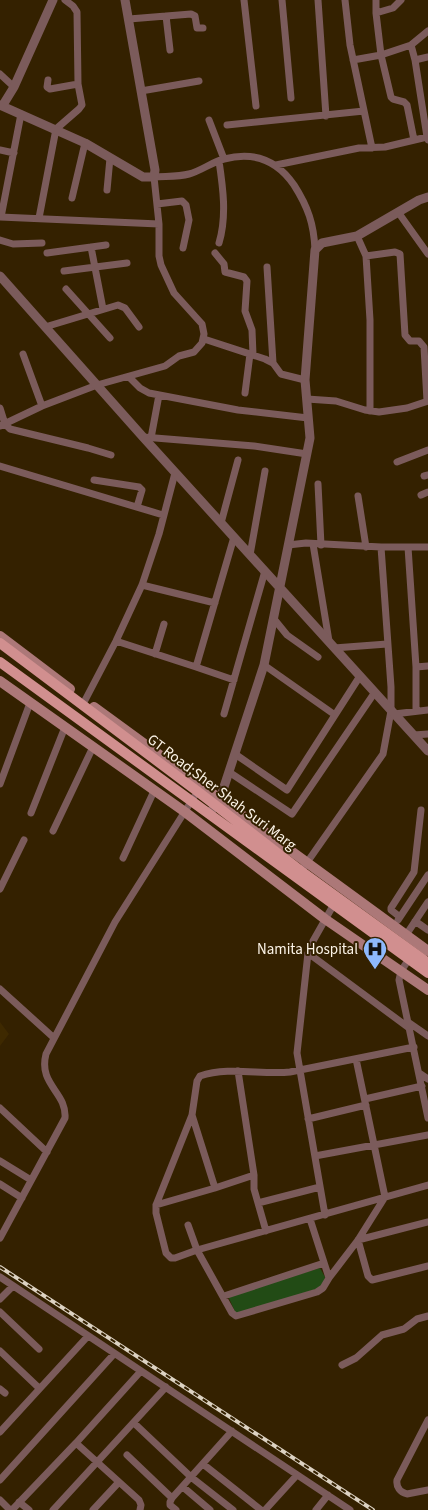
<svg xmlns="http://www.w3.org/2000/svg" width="428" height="1510" font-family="'Source Sans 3',sans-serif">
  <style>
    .built { fill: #3e2900 }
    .park { fill: #224b15 }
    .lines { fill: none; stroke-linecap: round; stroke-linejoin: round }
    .minor { stroke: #7b5b5b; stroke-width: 7 }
    .tertiary { stroke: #7b5b5b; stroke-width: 9 }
    .secondary { stroke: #ac7878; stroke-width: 10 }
    .primary { stroke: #d18f8f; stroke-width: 10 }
    .rail-casing { stroke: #dcd2c2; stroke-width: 4 }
    .rail { stroke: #342100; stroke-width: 2; stroke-dasharray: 5.5; stroke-linecap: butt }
    .labels { text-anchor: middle; stroke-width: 4; stroke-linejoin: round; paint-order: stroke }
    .street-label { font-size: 15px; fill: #fcf4e7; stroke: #342100 }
    .poi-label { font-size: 15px; fill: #fcf4e7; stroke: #342100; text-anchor: end }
  </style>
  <rect width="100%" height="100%" fill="#342100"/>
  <!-- built -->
  <path class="built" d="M 0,1022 L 9,1034 L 0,1046 Z"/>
  <!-- park -->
  <path class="park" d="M 320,1268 L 325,1277 L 323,1287 L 236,1314 L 228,1296 Z"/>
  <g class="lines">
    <!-- minor -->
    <path class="minor" d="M 244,0 L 256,106
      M 282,0 L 291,98
      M 318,0 L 326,116
      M 345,0 L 350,45 L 372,148
      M 376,0 L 376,13 L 393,8 L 401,0
      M 376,13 L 381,55 L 411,45 L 415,60 L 427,137
      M 166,16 L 170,50
      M 129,19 L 191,14 L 195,16 L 197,28 L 203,28
      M 411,45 L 428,31
      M 353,60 L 381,55 L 391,97 L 393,99 L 404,102 L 407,105 L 414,140
      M 415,60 L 428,57
      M 0,74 L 14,87
      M 48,80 L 47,87 L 50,89 L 78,84
      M 141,91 L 199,81
      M 209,120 L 224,159
      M 227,125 L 364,111
      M 0,150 L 14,153
      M 276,165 L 359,148 L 385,147 L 427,137 L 428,140
      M 107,190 L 110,158
      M 72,198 L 85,143
      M 157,204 L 182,201 L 186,205 L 189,220 L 183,248
      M 398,212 L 428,254
      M 0,217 L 159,224
      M 1,217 L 21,114
      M 39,218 L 56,129 L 79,109 L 82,105 L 78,84 L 77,12 L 73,6 L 65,0
      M 357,236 L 366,256 L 395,252 L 400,254 L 405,335 L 410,341 L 419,341 L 424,347 L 427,401
      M 0,240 L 13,244 L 42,243
      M 219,243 C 227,216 223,188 219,161
      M 91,247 L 103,309
      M 47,253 L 106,245
      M 215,253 L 224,264 L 225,272 L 244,277 L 247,281 L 245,311 L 252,330 L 253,355
      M 366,256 L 370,320 L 370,411
      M 267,267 L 273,363
      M 64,271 L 127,263
      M 66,289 L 110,338
      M 45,327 L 118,305 L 125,308 L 139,327
      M 204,339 L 265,359 L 273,363 L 281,374 L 305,380
      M 23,354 L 42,406
      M 129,377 L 140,388 L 149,393 L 238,410 L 308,418
      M 245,393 L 250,354
      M 307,399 L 336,401 L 365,410 L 379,412 L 407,408 L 428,401
      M 0,408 L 5,424 L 10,429 L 88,448 L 111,455
      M 0,426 L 42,406 L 97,385 L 165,366 L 179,356 L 194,352 L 202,343 L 204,334 L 202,324 L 174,293 L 161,265 L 159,256 L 159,224 L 154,177 C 165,176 178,177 189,174 C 201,171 212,162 224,159 C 254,151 277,160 294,185 C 308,207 314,224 315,250
      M 143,437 L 254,446 L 307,454
      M 151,438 L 159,395
      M 397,462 L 428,450
      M 0,466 L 163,515
      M 424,476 L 428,475
      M 94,480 L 139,487 L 142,490 L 137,507
      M 318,484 L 321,545
      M 421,495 L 428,492
      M 358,496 L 366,547
      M 221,523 L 238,460
      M 313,544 L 329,641
      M 288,545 L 306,543 L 381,547 L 428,547
      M 408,547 L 416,667 L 416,710
      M 250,555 L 265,471
      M 142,585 L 215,603
      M 274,619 L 287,635 L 318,657
      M 116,641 L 196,667 L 234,537
      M 334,648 L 387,644
      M 155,654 L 164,624
      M 264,665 L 335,715
      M 196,667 L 234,680
      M 416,667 L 428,666
      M 82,706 L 116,641 L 142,585 L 159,534 L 175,473
      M 224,714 L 265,571
      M 394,714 L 428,710
      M 414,735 L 428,734
      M 235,754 L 287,790 L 360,676
      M 229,772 L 292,814 L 375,692
      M 0,784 L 30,703
      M 31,813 L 65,727
      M 53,831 L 93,747
      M 123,858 L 154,791
      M 301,871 L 383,754 L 391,711 L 391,687 L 381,547
      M 0,889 L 24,840
      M 400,917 L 391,910 L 391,908 L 414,872 L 421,810
      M 398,920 L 428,875
      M 415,921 L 428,930
      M 406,935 L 428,902
      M 308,953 L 409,1028
      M 409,959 L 401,971 L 399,980 L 428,1118
      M 0,989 L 54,1038
      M 408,1022 L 428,1036
      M 414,1047 L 290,1072 C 261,1075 229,1066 200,1076 L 197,1081 L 192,1115 L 156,1205 L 156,1213 L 166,1253 L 171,1258 L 175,1258 L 197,1250 L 428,1185
      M 238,1071 L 254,1175 L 254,1189 L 266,1231
      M 419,1073 L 428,1079
      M 365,1099 L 422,1086
      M 0,1108 L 47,1152
      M 192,1115 L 215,1188 L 254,1175
      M 308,1119 L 366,1105
      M 315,1156 L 428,1135
      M 0,1161 L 31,1180
      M 0,1184 L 22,1198
      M 258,1203 L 320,1187
      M 156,1205 L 215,1188
      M 325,1215 L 297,1053 L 308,953 L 313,941 L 334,904
      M 310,1219 L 329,1278 L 358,1240 L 385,1197 L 356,1059
      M 428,1222 L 358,1240 L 368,1276 L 372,1280 L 428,1266
      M 188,1225 L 197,1250 L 232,1313 L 236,1316 L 317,1292 L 323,1288 L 329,1278
      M 0,1238 L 65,1118 C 67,1092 38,1085 46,1054 L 115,922 L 194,797
      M 0,1277 L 350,1510
      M 224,1296 L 324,1263
      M 0,1299 L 13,1286
      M 0,1312 L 39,1349
      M 0,1351 L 39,1388
      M 342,1365 L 356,1358 L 382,1335 L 404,1329 L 417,1319 L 428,1316
      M 0,1389 L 5,1393
      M 428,1420 L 397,1480 C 396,1487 400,1492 407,1494 L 428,1490
      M 134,1423 L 191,1477 L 233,1510
      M 0,1432 L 88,1336
      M 76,1443 L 139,1500 L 141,1505 L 140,1510
      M 127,1455 L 172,1498
      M 203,1464 L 261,1510
      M 0,1480 L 114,1354
      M 183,1487 L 210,1510
      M 0,1500 L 10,1510
      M 19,1502 L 29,1510
      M 12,1510 L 76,1443 L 141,1371
      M 53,1510 L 166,1387
      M 93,1510 L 119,1482
      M 176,1510 L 170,1505 L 170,1502 L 172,1498 L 232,1431
      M 265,1510 L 297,1475
      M 316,1510 L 328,1495"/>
    <!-- tertiary -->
    <path class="tertiary" d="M 0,105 L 85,143 L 143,177 L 154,177 L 155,170 L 125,0
      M 3,105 L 14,87 L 53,0
      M 0,276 L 143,437 L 428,751
      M 209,814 L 220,799 L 264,665 L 310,438 L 305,380 L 315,250 L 322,243 L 357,236 L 419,200 L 428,197"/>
    <!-- secondary -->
    <path class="secondary" d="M 0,636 L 70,689
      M 0,681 L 185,812 L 325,919 L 428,990
      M 94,707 L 428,951"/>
    <!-- primary -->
    <path class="primary" d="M 0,643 L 197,791 L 301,871 L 428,963
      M 0,662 L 428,973"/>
    <!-- rail casing -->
    <g class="rail-casing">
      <path id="rail" d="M 0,1267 L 373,1510"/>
    </g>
    <!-- rail -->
    <use href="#rail" class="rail"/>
  </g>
  <!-- icons -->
  <defs>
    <g id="hospital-pin" transform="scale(1.25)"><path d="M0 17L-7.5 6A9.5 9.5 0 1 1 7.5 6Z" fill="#8eb9fc" stroke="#342100"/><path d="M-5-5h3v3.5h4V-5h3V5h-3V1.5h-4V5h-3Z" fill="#111"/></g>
  </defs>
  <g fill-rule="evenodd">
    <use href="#hospital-pin" x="375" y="949"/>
  </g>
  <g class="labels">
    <!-- street labels -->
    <g class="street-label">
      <text transform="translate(222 792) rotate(37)" y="5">GT Road;Sher Shah Suri Marg</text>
    </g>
    <!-- poi labels -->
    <g class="poi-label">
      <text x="358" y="954">Namita Hospital</text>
    </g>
  </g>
</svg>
